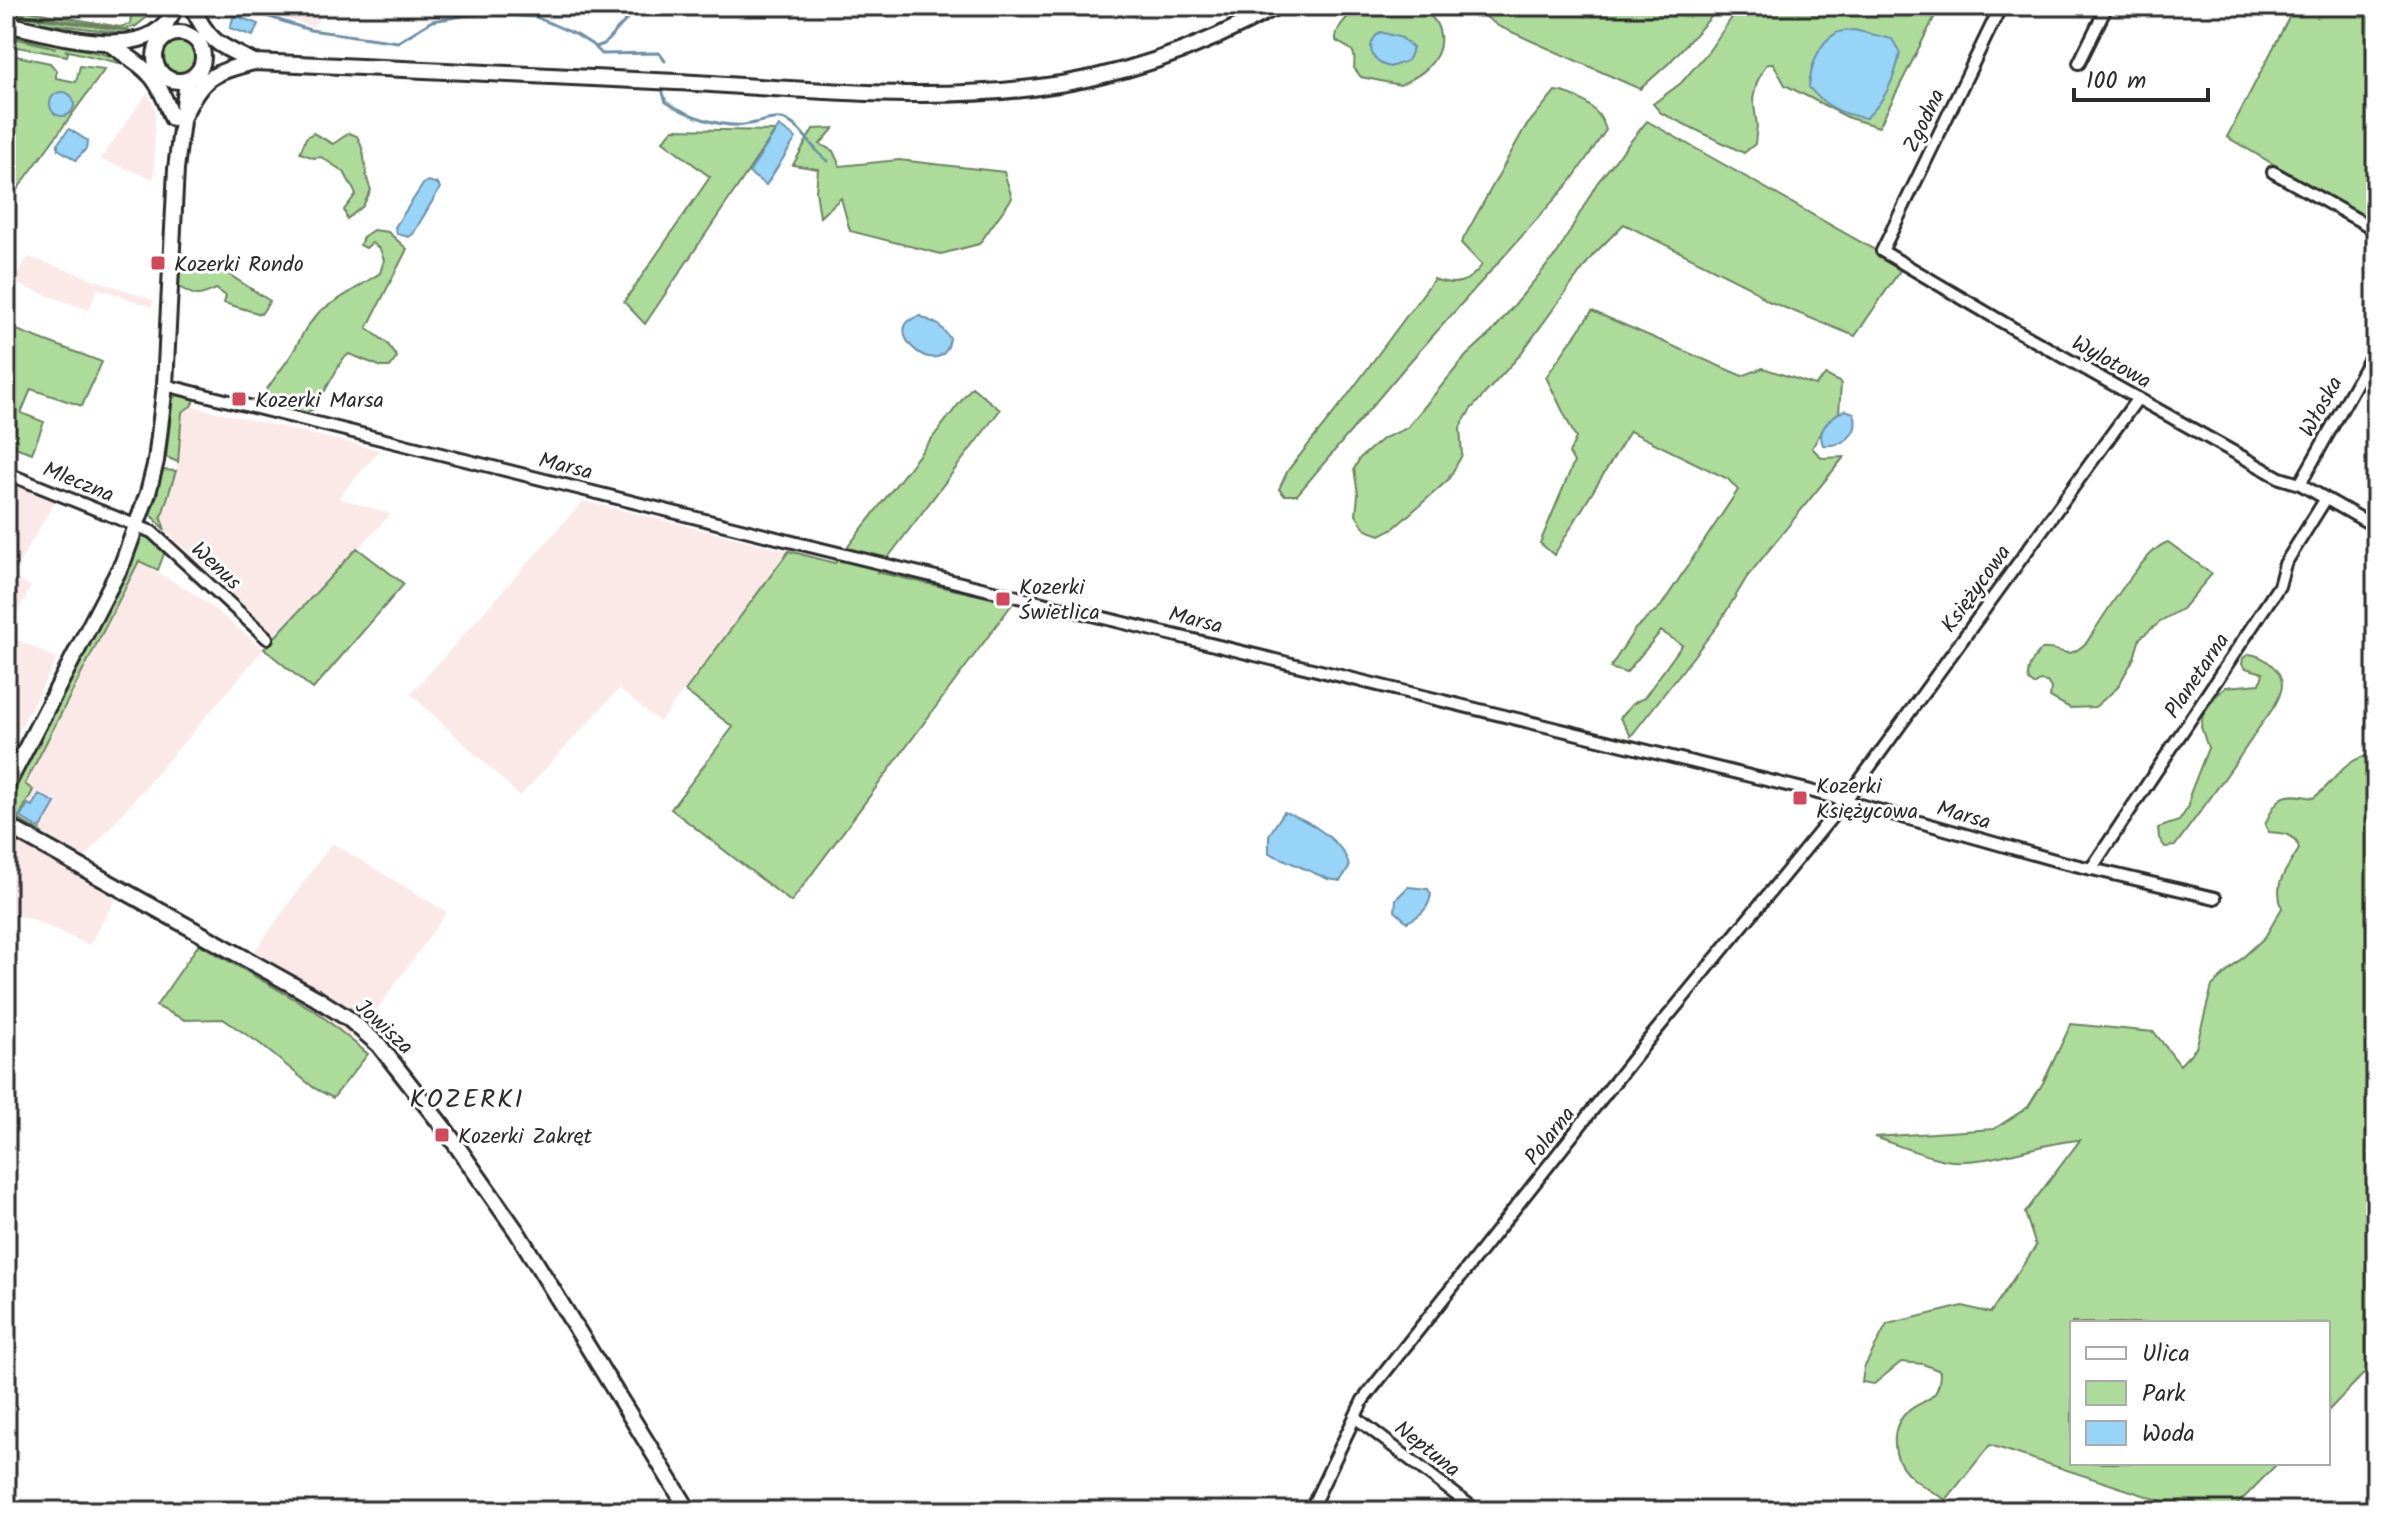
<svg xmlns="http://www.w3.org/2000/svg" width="2382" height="1517" font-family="Kalam,sans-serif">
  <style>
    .built { fill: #fbe9e8 }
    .green { fill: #addb9a; stroke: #6c8362; stroke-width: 2 }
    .water { fill: #98d3f8; stroke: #6c90a6; stroke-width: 2 }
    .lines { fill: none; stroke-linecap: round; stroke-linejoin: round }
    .stream { stroke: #6c90a6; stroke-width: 3 }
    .minor-casing { stroke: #2b2b2b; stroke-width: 16 }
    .tertiary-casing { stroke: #2b2b2b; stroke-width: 20 }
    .secondary-casing { stroke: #2b2b2b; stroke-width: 20 }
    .minor { stroke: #fff; stroke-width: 10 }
    .tertiary { stroke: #fff; stroke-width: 14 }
    .secondary { stroke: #fff; stroke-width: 14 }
    .poi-dot { fill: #d1495b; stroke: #fff; stroke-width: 3 }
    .labels { text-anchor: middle; stroke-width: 6; stroke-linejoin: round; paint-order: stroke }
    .street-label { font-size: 22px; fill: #2b2b2b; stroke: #fff }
    .poi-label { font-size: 22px; fill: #2b2b2b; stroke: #fff; text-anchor: start }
    .quarter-label { font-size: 26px; letter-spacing: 2px; fill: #2b2b2b; stroke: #fff }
  </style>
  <rect width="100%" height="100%" fill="#fff"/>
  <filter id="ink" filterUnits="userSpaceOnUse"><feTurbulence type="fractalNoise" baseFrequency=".0125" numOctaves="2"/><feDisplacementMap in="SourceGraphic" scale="16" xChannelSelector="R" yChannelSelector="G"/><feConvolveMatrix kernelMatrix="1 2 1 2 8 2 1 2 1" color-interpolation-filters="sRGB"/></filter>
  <g filter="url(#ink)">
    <!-- built -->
    <path class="built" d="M 245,6 L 328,6 L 313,27 Z
      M 148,92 L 155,110 L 154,179 L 100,159 Z
      M 29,257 L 153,300 L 152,307 L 98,288 L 89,310 L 10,282 Z
      M 191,406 L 380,450 L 338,498 L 391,514 L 276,635 L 165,530 L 161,518 L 178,462 L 182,412 Z
      M 6,477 L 58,497 L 11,576 L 31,587 L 6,633 Z
      M 583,501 L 789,551 L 660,722 L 619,689 L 520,796 L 411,694 Z
      M 139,561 L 199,597 L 264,649 L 85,857 L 18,819 L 33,790 L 24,784 Z
      M 6,634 L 57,659 L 10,747 L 6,745 Z
      M 6,836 L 116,899 L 89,945 L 31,919 L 6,913 Z
      M 332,843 L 447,912 L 355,1040 L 317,1012 L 242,969 Z"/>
    <!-- green -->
    <path class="green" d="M 120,6 L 161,6 L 136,26 L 127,29 L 6,12 L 6,7 L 120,27 L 130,24 L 132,7 Z
      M 1359,6 C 1373,6 1404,2 1416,7 C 1444,18 1448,48 1427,68 C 1420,76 1409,80 1400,85 L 1361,77 L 1354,68 C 1356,47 1352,51 1336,41 C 1335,26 1349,16 1359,6 Z
      M 1471,6 L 1721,6 L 1669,63 L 1640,89 L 1498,26 Z
      M 1740,6 L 1940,6 L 1879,127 L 1849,118 L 1785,85 L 1773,63 L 1766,65 L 1757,82 L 1753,99 L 1757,125 L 1755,144 L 1744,153 L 1661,113 L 1653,104 L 1681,83 L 1708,52 Z
      M 2295,6 L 2376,6 L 2376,224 L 2227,137 Z
      M 6,14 L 129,31 L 129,34 L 6,18 Z
      M 6,31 L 127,60 L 123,64 L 65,50 L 68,52 L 67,56 L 6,45 L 6,36 L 56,48 L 6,34 Z
      M162 57a18 18 0 1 1 36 0a18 18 0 1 1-36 0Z
      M 6,54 L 50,63 L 56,70 L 56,78 L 76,82 L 80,66 L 105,69 L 6,205 Z
      M 1555,91 C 1576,93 1600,108 1606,130 L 1571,181 L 1406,366 L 1297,495 L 1284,495 L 1279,489 L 1288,470 L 1342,403 L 1434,279 C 1455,287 1469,283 1482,265 L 1461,243 L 1524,129 Z
      M 1647,121 L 1903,266 L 1855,336 L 1768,301 L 1748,286 L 1624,224 L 1593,255 L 1519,356 L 1471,409 L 1460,427 L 1462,455 L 1448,480 L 1394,528 L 1380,535 L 1366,530 L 1356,515 L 1358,494 L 1354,469 L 1360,458 L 1382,439 L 1407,428 L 1466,356 L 1492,332 L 1558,252 L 1597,183 Z
      M 834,128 L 820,144 L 833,151 L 840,166 L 899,160 L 1004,172 L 1012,198 L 979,244 L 941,254 L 850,231 L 841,198 L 820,217 L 816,191 L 818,169 L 793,165 L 813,129 Z
      M 673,129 L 775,131 L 645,324 L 624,302 L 710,177 L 663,141 Z
      M 313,133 L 333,144 L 349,133 L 357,136 C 368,155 362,172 371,190 L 363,206 L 347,219 L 344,210 L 356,194 L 344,172 L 321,157 L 314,158 L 300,153 L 306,138 Z
      M 373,230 L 388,232 L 407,249 L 367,328 L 387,343 L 397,357 L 390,367 L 382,367 L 349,354 L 343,359 L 315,408 L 306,413 L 265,402 L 267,389 L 292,354 L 306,328 L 320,311 L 380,273 L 384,260 L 380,249 L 372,243 L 366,248 L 360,245 L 363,237 Z
      M 180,266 L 212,274 L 219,268 L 270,301 L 261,314 L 224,303 L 226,296 L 216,289 C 197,297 198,298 179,287 Z
      M 1592,311 L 1742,376 L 1763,368 L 1815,385 L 1826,375 L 1841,383 L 1839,414 L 1822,431 L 1812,448 L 1822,458 L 1844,457 L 1747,577 L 1718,625 L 1631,736 L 1620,718 L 1632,704 L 1644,698 L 1682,645 L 1661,631 L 1626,673 L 1610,668 L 1635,629 L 1661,606 L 1738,490 L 1728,479 L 1630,431 L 1554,555 L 1540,543 L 1574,462 L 1569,453 L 1576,438 L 1546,377 Z
      M 6,326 L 102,362 L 82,406 L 31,389 L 21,413 L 44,422 L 32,453 L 6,444 Z
      M 972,387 L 1000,410 L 877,572 L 1013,603 L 791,902 L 671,809 L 733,727 L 685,691 L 789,551 L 835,563 Z
      M 179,394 L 196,398 L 191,406 L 182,412 L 178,462 L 166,457 L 173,398 Z
      M 163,470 L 176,471 L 161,518 L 165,530 L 149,513 Z
      M 144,535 L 162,545 L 164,554 L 158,570 L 139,561 L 25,784 L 33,790 L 18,819 L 42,833 L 38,836 L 6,817 L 7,797 L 109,602 L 137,541 Z
      M 2168,542 L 2212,574 L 2182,609 L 2164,619 L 2140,638 L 2134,658 L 2117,688 L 2095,707 L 2070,708 L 2050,697 L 2051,688 L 2047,682 L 2040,681 L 2034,685 L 2029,681 C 2025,668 2034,659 2042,649 C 2066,647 2065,663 2087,642 C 2101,620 2145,548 2168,542 Z
      M 357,548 L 404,584 L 313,689 L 264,649 Z
      M 2249,654 C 2263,655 2283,670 2282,686 C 2280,702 2267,716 2258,729 C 2233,769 2203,807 2175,846 L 2165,847 L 2159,838 L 2158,828 L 2179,821 L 2189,806 L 2190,794 L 2208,748 L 2201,727 L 2203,714 L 2216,696 L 2226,687 L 2260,684 L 2263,673 L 2245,668 L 2242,664 L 2243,658 Z
      M 2376,750 L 2376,1361 L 2328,1411 L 2328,1323 L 2072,1323 L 2072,1463 L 2278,1463 L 2231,1511 L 2192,1511 L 1990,1445 L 1946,1500 C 1924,1487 1895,1472 1895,1444 C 1894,1434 1897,1423 1904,1415 C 1922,1396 1940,1406 1940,1371 L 1923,1364 L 1901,1362 L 1874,1384 L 1862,1382 L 1864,1368 L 1887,1324 L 1963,1306 L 1990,1313 L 2036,1246 L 2025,1213 L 2080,1140 C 2039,1142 1985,1167 1945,1160 C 1921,1155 1897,1145 1874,1137 L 1994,1129 L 2028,1107 L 2043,1083 L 2071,1024 L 2154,1032 L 2180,1065 L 2196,1048 L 2212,986 L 2265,937 L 2282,908 C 2273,882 2286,871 2299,849 C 2296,833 2283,833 2269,832 L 2265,825 C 2277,796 2283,791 2313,798 C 2335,784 2343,757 2373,755 Z
      M 199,944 L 317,1012 L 368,1054 L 333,1098 L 314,1088 L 259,1043 L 223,1019 L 185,1020 L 156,1006 Z"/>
    <!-- water -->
    <path class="water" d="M 234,15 L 258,24 L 253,36 L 230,28 Z
      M 1854,30 L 1892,39 L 1900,53 C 1895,78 1885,101 1866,118 C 1843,115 1823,105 1809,87 C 1810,69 1818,43 1835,34 C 1840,30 1848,31 1854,30 Z
      M 1380,32 L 1402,38 L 1413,48 L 1407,61 L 1390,67 C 1371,63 1364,45 1380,32 Z
      M50 104a12 12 0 1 1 24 0a12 12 0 1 1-24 0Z
      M 779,126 L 796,138 L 766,185 L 749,173 Z
      M 69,129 L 88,141 L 86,149 L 76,160 L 58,149 L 58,143 Z
      M 428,181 L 438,184 L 440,188 L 413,234 L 409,237 L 397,234 L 395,227 L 424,183 Z
      M 920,316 L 939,325 L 950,338 C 943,388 874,327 920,316 Z
      M 1845,410 L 1854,413 C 1861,435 1842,447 1823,445 C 1816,429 1831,416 1845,410 Z
      M 39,794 L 55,803 L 40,829 L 20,817 L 28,804 L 32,806 Z
      M 1284,812 C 1307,819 1347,843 1349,868 L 1340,881 L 1328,879 L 1269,853 L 1269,835 Z
      M 1408,887 L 1428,889 L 1431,894 C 1429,909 1420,916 1407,922 L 1395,911 L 1396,899 Z"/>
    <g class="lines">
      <!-- stream -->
      <path class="stream" d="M 235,6 L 310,30 L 398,42 L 432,21 L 481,13 L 536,17 L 577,35 L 596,47 L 604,44 L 639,6
        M 596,48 L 602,54 L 659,53 L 665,61
        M 663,93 L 666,102 C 689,116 718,127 744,125 C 755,124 771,117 782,119 C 803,125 811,150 828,161"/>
      <!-- minor casing -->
      <g class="minor-casing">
        <path id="minor" d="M 2001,6 L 1882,251 L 2021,333 L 2280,478 L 2300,484 L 2376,527
          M 2079,63 L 2107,6
          M 2273,172 L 2376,230
          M 165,385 L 793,542 L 1807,790 L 2058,861 L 2215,898
          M 6,473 L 152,532 L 267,638
          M 2300,484 L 2376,348
          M 2091,869 L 2279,586 L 2285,564 L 2325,500
          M 1355,1417 L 1477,1511
          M 1310,1511 L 1363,1400 L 1636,1055 L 1845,801 L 2138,398"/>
      </g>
      <!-- tertiary casing -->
      <g class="tertiary-casing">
        <path id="tertiary" d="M 6,825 L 316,998 L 349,1019 L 379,1045 L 447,1132 L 517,1232 L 689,1511"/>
      </g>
      <!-- secondary casing -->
      <g class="secondary-casing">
        <path id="secondary" d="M 192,6 C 208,42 219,45 254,62
          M 6,24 C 53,33 155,69 175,6
          M155 57a24 24 0 1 1 48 0a24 24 0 1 1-48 0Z
          M 110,44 C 148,71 156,72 172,118
          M 182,119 C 201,78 211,73 254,62 C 395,68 536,75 676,82 C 794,88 915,102 1032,88 C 1118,78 1202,48 1277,6
          M 6,787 L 123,562 L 148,493 L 156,461 L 165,385 L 176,169 L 187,81"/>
      </g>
      <!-- minor -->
      <use href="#minor" class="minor"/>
      <!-- tertiary -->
      <use href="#tertiary" class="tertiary"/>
      <!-- secondary -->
      <use href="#secondary" class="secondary"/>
    </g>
  </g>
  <!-- markers -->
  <g class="poi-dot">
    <rect x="150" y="255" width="16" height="16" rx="4"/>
    <rect x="231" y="391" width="16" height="16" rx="4"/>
    <rect x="995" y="591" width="16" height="16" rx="4"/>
    <rect x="1792" y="790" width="16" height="16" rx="4"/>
    <rect x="434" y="1127" width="16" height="16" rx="4"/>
  </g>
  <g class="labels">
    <!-- street labels -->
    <g class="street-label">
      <text transform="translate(1923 120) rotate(-64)" y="8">Zgodna</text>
      <text transform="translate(2112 361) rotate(29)" y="8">Wylotowa</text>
      <text transform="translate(2320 406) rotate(-61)" y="8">Włoska</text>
      <text transform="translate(566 465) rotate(14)" y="8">Marsa</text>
      <text transform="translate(79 481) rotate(22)" y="8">Mleczna</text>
      <text transform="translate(217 565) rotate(43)" y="8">Wenus</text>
      <text transform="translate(1975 588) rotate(-54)" y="8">Księżycowa</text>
      <text transform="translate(1196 619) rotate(14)" y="8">Marsa</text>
      <text transform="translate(2196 675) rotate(-56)" y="8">Planetarna</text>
      <text transform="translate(1964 814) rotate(16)" y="8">Marsa</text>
      <text transform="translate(385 1026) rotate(43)" y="8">Jowisza</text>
      <text transform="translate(1549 1135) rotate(-52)" y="8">Polarna</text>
      <text transform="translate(1428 1448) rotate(38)" y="8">Neptuna</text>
    </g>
    <!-- poi labels -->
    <g class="poi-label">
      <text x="174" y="271">Kozerki Rondo</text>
      <text x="255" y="407">Kozerki Marsa</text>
      <text x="1019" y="594">Kozerki<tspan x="1019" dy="25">Świetlica</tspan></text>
      <text x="1816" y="793">Kozerki<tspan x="1816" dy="25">Księżycowa</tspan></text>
      <text x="458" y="1143">Kozerki Zakręt</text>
    </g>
    <!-- quarter labels -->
    <g class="quarter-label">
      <text x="467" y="1107">KOZERKI</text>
    </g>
  </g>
  <!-- margin -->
  <rect width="2382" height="1517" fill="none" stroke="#fff" stroke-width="32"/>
  <rect x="16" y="16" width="2350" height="1485" fill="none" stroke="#2b2b2b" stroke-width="3" filter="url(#ink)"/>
  <!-- legend -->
  <rect x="2070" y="1321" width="260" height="144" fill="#ffffff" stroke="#aaaaaa" stroke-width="2"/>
  <rect x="2086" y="1347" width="40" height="12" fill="#ffffff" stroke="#aaaaaa" stroke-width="2"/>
  <text x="2142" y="1361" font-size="24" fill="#2b2b2b">Ulica</text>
  <rect x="2086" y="1381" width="40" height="24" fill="#addb9a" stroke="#aaaaaa" stroke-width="2"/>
  <text x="2142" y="1401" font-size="24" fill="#2b2b2b">Park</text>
  <rect x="2086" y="1421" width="40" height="24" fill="#98d3f8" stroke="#aaaaaa" stroke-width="2"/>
  <text x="2142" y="1441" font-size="24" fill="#2b2b2b">Woda</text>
  <!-- scale -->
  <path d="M2074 88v12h134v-12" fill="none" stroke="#2b2b2b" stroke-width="4"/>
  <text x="2086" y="88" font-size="24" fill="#2b2b2b" stroke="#ffffff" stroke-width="6" paint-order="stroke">100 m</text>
</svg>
